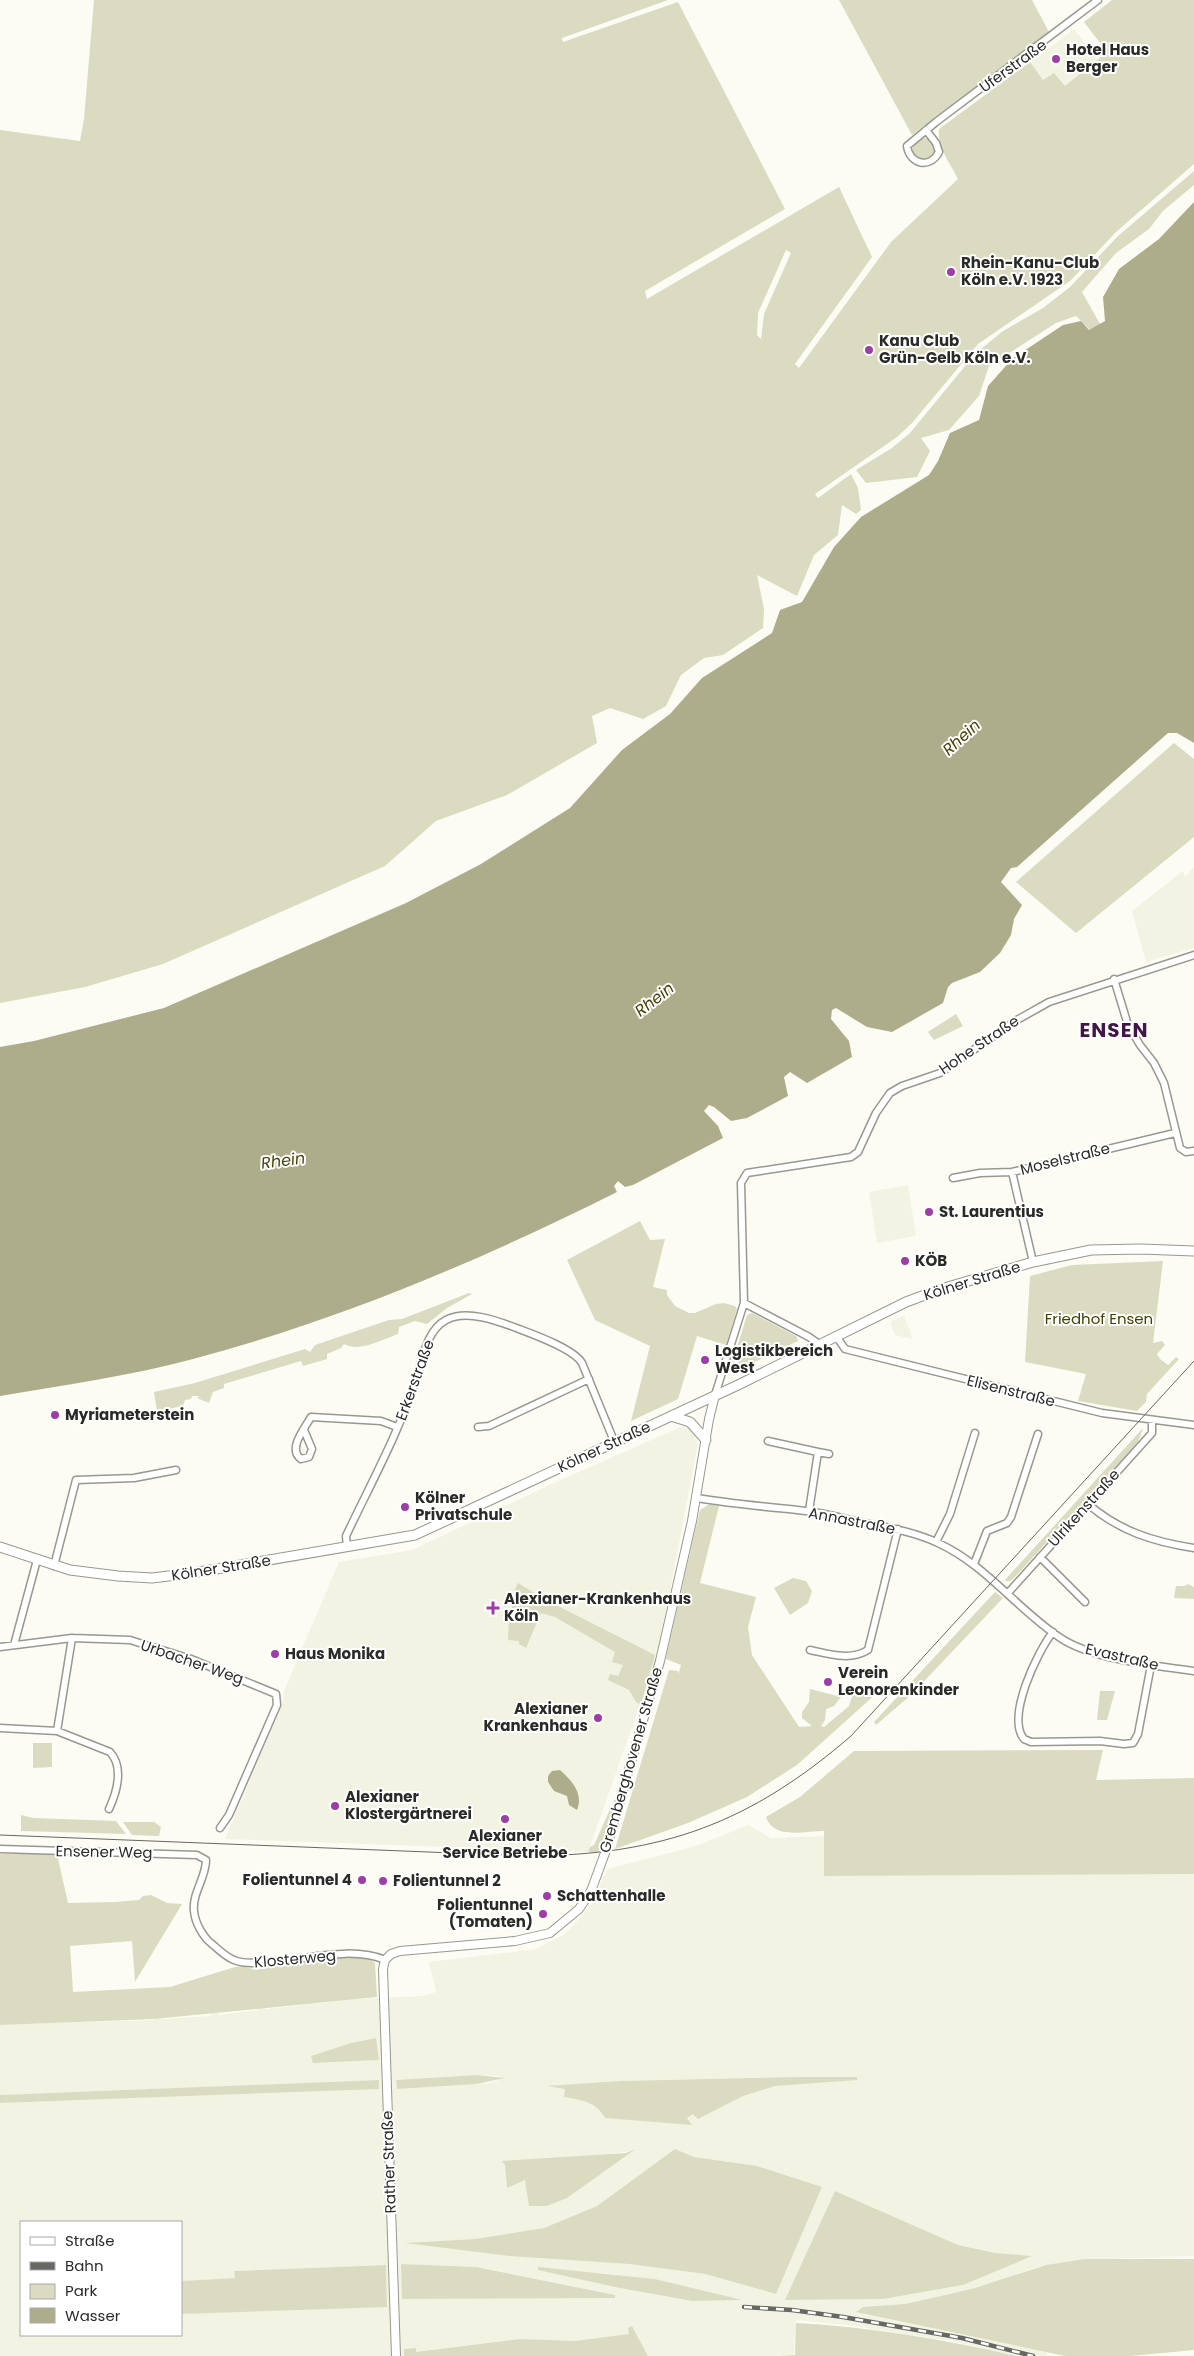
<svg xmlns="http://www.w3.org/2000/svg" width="1194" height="2356" font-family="Poppins,sans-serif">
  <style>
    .built { fill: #f3f3e3; fill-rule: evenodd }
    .green { fill: #dadbc1; fill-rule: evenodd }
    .water { fill: #adad8b }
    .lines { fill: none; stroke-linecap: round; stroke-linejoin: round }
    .minor-casing { stroke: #989890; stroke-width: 9 }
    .tertiary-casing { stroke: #989890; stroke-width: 10 }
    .secondary-casing { stroke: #989890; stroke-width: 11 }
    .minor { stroke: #fff; stroke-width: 6 }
    .tertiary { stroke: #fff; stroke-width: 8 }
    .secondary { stroke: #fff; stroke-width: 9 }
    .tram { stroke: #676763; stroke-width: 1 }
    .rail-casing { stroke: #676763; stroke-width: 4.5 }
    .rail { stroke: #fff; stroke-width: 2.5; stroke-dasharray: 8; stroke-linecap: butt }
    .poi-dot { fill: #9d3da6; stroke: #fff; stroke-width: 2 }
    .labels { text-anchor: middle; stroke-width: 4; stroke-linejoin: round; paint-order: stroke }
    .poi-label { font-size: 15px; font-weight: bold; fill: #2a2a27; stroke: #fff; text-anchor: start }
    .street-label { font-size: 15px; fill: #2a2a27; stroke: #fff }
    .park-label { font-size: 15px; fill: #424101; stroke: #fff }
    .water-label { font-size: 16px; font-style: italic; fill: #464507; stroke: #fff }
    .district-label { font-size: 20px; font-weight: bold; letter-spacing: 1px; fill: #441648; stroke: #fff }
  </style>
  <rect width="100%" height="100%" fill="#fcfcf4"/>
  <!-- built -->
  <path class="built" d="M 1074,29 L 1098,60 L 1065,87 L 1043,80 L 1030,62 Z
    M 1194,867 L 1194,948 L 1146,962 L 1132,911 L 1183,871 L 1185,877 Z
    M 908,1185 L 916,1236 L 877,1243 L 869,1192 Z
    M 904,1315 L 911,1334 L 912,1339 L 895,1335 L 890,1322 Z
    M 683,1426 L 693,1431 L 698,1444 L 658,1654 L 588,1852 L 225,1839 L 283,1702 L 284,1691 L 339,1562 L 412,1550 L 556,1482 Z
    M 748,1825 L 771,1838 L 824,1836 L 824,1876 L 1194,1874 L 1194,2256 L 1079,2260 L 1037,2267 L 946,2300 L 856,2312 L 1047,2352 L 1046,2356 L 1016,2356 L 957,2342 L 854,2326 L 796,2320 L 794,2356 L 648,2356 L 632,2326 L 630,2334 L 575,2341 L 520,2339 L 415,2352 L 415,2348 L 404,2349 L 404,2356 L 0,2356 L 0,2103 L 379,2089 L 379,2080 L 0,2095 L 0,2022 L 2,2022 L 3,2025 L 77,2022 L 78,2019 L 85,2019 L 85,2022 L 154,2020 L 154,2017 L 162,2016 L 162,2019 L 211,2016 L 211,2013 L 218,2012 L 219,2015 L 258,2010 L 258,2007 L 265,2007 L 266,2009 L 305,2005 L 305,2002 L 312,2001 L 313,2004 L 358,1999 L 422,1996 L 436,1992 L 429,1962 L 536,1949 L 563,1935 L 573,1926 L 593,1902 L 607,1869 L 696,1846 ZM 376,2038 L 378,2060 L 314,2063 L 311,2056 L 351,2043 ZM 477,2075 L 501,2076 L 497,2081 L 489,2083 L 397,2088 L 396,2080 ZM 796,2077 L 857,2078 L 775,2086 L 743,2096 L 698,2119 L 693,2113 L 687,2118 L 692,2124 L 601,2109 L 586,2101 L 564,2097 L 566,2089 L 620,2081 ZM 675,2149 L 694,2157 L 757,2166 L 822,2187 L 775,2294 L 705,2274 L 629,2264 L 509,2256 L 409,2243 L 475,2239 L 544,2228 L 597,2206 ZM 634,2151 L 567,2198 L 526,2182 L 505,2168 L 505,2165 ZM 835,2191 L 958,2245 L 995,2253 L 1031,2256 L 963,2285 L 883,2299 L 786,2300 ZM 21,2222 L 181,2222 L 181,2281 L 235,2278 L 235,2271 L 386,2265 L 387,2306 L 181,2314 L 181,2335 L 21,2335 ZM 401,2264 L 476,2267 L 615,2295 L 615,2298 L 403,2299 ZM 602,2273 L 655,2279 L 740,2300 L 692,2301 L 620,2288 Z"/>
  <!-- green -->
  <path class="green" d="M 94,0 L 668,0 L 562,38 L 563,42 L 678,2 L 785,209 L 645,291 L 647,299 L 839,187 L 872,257 L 795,364 L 799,368 L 891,242 L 958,179 C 950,163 937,147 939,129 L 1030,62 L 1043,80 L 1054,73 L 1065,86 L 1107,52 L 1084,22 L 1112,0 L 1194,0 L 1194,164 L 1116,232 L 1070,281 L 978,344 L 912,423 L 897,437 L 815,494 L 818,498 L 851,474 L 858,488 L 861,510 L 856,514 L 842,505 L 838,535 L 814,555 L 797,596 L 757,575 L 764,609 L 763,628 L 723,655 L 704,658 L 681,675 L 666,706 L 643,719 L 610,708 L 592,716 L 597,743 L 507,795 L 436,821 L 385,866 L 163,964 L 85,987 L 0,1003 L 0,130 L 80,141 L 84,119 ZM 786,250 L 791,253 L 764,314 L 761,339 L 757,335 L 758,313 Z
    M 839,0 L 1032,0 L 1049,32 L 912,135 Z
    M913 149a11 11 0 1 1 22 0a11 11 0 1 1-22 0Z
    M 1194,171 L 1194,185 L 1163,211 L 1149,229 L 1116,253 L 1082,292 L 1100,324 L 1112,352 L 1076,316 L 1056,323 L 989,366 L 979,396 L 949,430 L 921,438 L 930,451 L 917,477 L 866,483 L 856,470 L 892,448 L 910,433 L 975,354 L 1003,331 L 1043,308 L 1070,287 L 1118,236 Z
    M 1174,743 L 1194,759 L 1194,837 L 1076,933 L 1016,882 Z
    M 956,1014 L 963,1026 L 934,1040 L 928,1032 Z
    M 640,1221 L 650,1240 L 665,1239 L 653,1287 L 667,1290 L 667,1295 L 675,1306 L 689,1313 L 695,1313 L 716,1304 L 724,1303 L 735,1306 L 737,1309 L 726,1345 L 697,1336 L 678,1399 L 631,1421 L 650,1346 L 595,1320 L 567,1260 Z
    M 1163,1261 L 1153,1343 L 1162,1341 L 1165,1345 L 1157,1354 L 1160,1359 L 1168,1365 L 1176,1357 L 1179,1359 L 1147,1394 L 1146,1402 L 1137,1411 L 1078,1401 L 1086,1374 L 1025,1362 L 1030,1276 L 1072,1265 Z
    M 469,1293 L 472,1294 L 447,1308 L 427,1324 L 415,1321 L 399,1327 L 398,1334 C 383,1339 359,1353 344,1344 L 341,1348 L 327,1354 L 327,1359 L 303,1366 L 301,1361 L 224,1384 L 224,1388 L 213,1392 L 209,1403 L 197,1398 L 200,1396 L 192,1396 L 191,1399 L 185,1400 L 183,1406 L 157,1411 L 154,1392 L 195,1383 L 305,1349 L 310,1352 L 315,1345 L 389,1320 L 402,1319 Z
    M 752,1313 L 796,1336 L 798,1341 L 732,1373 L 730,1370 L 747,1315 Z
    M 1143,1428 L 1138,1442 L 1014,1578 L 1010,1581 L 1004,1581 Z
    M 710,1504 L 719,1506 L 700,1583 L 756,1597 L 748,1627 L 752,1655 L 799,1727 L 812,1726 L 802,1718 L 802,1712 L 809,1702 L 810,1689 L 841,1697 L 834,1706 L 826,1709 L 825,1720 L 821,1726 L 824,1727 L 849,1706 L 855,1687 L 878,1692 L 797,1765 L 747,1797 L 688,1823 L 615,1849 L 669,1670 L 678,1671 L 678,1675 L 681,1665 L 666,1659 L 667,1653 L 700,1510 Z
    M 793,1578 L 806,1581 L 812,1591 L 808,1603 L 790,1615 L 774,1588 Z
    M 518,1583 L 546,1600 L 655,1655 L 641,1705 L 636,1702 L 629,1690 L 608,1680 L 610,1674 L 618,1676 L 623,1665 L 612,1662 L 615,1652 L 555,1617 L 541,1613 L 526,1648 L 519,1644 L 519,1641 L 508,1640 L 509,1617 L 514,1601 L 520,1597 L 514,1591 Z
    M 1188,1584 L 1194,1587 L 1194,1599 L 1174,1598 L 1176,1586 L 1185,1586 Z
    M 995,1592 L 1003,1598 L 911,1695 L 876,1725 L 874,1722 Z
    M 1100,1691 L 1115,1691 L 1107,1720 L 1097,1720 Z
    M 33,1743 L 52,1743 L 52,1767 L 33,1768 Z
    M 1103,1750 L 1096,1780 L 1194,1778 L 1194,1874 L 824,1876 L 824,1831 C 805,1831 774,1840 766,1817 L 800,1797 L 854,1751 Z
    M 611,1807 L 614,1808 L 603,1848 L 600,1847 L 598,1852 L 588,1852 L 590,1847 L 594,1845 Z
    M 21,1815 L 33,1818 L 116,1821 L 126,1834 L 21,1831 Z
    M 123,1822 L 154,1822 L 161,1827 L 159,1836 L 132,1835 Z
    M 0,1854 L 57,1854 L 68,1903 L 115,1902 L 139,1900 L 143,1896 L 151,1895 L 167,1903 L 182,1904 L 135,1982 L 132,1941 L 70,1946 L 73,1992 L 170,1987 L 235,1967 L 243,1966 L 256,1970 L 282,1964 L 358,1956 L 366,1957 L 375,1963 L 377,1997 L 154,2019 L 0,2025 Z
    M 376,2038 L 379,2060 L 313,2063 L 311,2056 L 351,2043 Z
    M 477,2075 L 505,2078 L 476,2084 L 397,2089 L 396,2080 Z
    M 796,2077 L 857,2077 L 857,2080 L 775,2086 L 743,2096 L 698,2119 L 693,2114 L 687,2118 L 692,2125 L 605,2118 C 597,2102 581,2100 564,2097 L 565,2089 L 547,2086 L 620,2081 Z
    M 379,2080 L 379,2089 L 0,2103 L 0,2095 Z
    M 636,2149 L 567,2198 L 547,2206 L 529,2206 L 525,2180 L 507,2188 L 505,2165 L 502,2161 L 626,2153 Z
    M 675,2149 L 694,2157 L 757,2166 L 822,2187 L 776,2294 L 705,2274 L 629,2264 L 509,2256 L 405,2243 L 475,2239 L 544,2228 L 597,2206 Z
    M 835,2191 L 958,2245 L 995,2253 L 1032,2256 L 963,2285 L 883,2299 L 785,2300 Z
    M 1085,2259 L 1194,2259 L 1194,2350 L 1130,2356 L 1065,2356 L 856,2312 L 863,2307 L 905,2304 L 941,2296 L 975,2288 L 1046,2265 Z
    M 401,2264 L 476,2267 L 615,2295 L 615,2298 L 402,2299 Z
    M 386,2265 L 387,2307 L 181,2314 L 181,2281 L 235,2278 L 234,2271 Z
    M 538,2267 L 655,2279 L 742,2300 L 692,2301 L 620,2288 L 538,2270 Z
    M 796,2323 C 871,2327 943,2339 1016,2356 L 780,2356 L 795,2355 Z
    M 632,2326 L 648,2356 L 404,2356 L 404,2349 L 416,2348 L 416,2352 L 520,2339 L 575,2341 L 629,2334 L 628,2328 Z"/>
  <!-- water -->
  <path class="water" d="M 1194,202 L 1194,743 L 1177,733 L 1168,733 L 1017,867 L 1011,868 L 1001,882 L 1022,905 L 1014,919 L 1011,935 L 1000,953 L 980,972 L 952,983 L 948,987 L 943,1003 L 892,1032 L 867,1027 L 836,1008 L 832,1010 L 831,1019 L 849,1041 L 852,1057 L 807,1083 L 790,1072 L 784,1077 L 788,1096 L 747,1118 L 731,1121 L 714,1107 L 709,1105 L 704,1111 L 718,1126 L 723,1138 L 633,1185 L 625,1187 L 618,1181 L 614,1186 L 617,1192 C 481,1260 340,1320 193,1359 C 130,1376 64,1385 0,1396 L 0,1047 L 34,1041 L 164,1008 L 406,903 L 481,864 L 570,808 L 622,750 L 670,714 L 702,678 L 772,633 L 780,610 L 802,602 L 834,547 L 861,517 L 929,475 L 938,461 L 950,433 L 979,420 L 988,386 L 1012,359 L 1063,325 L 1081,321 L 1089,330 L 1105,321 L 1103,297 L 1119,269 L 1159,239 Z
    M 560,1770 C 571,1780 584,1793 577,1810 L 569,1805 L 567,1796 L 554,1791 L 548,1782 L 548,1776 L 552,1771 Z"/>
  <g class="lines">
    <!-- minor casing -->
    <g class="minor-casing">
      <path id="minor" d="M 926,130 L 936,143 L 939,152 C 930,169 910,165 907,146 L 936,122 L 1098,0
        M 1114,979 L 1128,1025 L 1140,1045 L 1154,1063 L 1164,1083 L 1180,1148 L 1186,1152 L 1194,1151
        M 1012,1172 L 1033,1262
        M 953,1178 L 980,1173 L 1012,1172 L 1175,1133
        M 744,1303 L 809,1337 L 819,1344
        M 836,1336 L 845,1349 L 1102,1413 L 1194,1425
        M 715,1395 L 744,1303 L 741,1183 L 747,1173 L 851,1157 L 858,1152 L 876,1113 L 890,1093 L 902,1086 L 940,1073 L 1017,1020 L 1049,1002 L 1194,955
        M 478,1427 L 489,1426 L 589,1379
        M 304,1430 L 312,1449 L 309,1457 L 301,1459 C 287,1449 305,1428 311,1417 L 381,1421 L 397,1427
        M 768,1441 L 818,1452 L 809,1511
        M 818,1452 L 829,1454
        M 697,1498 C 733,1504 769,1507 806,1511 C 825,1513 845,1519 865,1523 C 890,1528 915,1532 938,1543 C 986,1565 1016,1608 1059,1637 C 1090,1659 1156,1666 1194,1671
        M 1088,1504 C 1119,1531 1154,1542 1194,1548
        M 936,1542 L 950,1514 L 975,1433
        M 347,1547 L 346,1536 C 371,1483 400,1431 417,1376 C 423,1357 427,1330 446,1320 C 467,1309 498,1321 519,1329 C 535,1335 574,1349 582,1363 L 614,1441
        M 1040,1557 L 1085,1602
        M 974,1564 L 987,1531 L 1007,1523 L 1011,1517 L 1038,1434
        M 54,1566 L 76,1480 L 134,1478 L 176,1470
        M 1008,1593 L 1152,1433 L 1152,1420
        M 1053,1632 C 1037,1652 1006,1717 1024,1739 L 1031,1742 L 1100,1741 L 1124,1744 L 1133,1743 L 1138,1734 L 1151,1665
        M 72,1638 L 57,1731 L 110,1752 C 124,1767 117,1792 109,1809
        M 14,1645 L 37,1560
        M 0,1647 L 72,1638 L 130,1640 L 191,1659 L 276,1694 L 277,1705 L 229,1815 L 220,1828
        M 810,1650 C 829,1654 850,1661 868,1650 L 898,1529
        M 0,1728 L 57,1731
        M 0,1849 L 197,1855 L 206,1860 C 206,1878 192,1893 194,1911 C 195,1923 203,1937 212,1944 C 218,1949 226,1957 234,1960 C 243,1964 254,1963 264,1962 C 302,1961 350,1945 385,1960"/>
    </g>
    <!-- tertiary casing -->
    <g class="tertiary-casing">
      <path id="tertiary" d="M 396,2356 L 383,1969 L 385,1960 L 391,1954 L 400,1951 L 515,1941 L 550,1933 L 579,1909 L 591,1891 L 605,1853 L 660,1661 L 692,1521 L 709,1419 L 715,1395"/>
    </g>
    <!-- secondary casing -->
    <g class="secondary-casing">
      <path id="secondary" d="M 671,1416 L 690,1422 L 706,1440
        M 0,1547 L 70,1570 L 118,1576 L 152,1578 L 193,1573 L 415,1535 L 738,1385 L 906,1302 L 941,1289 L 1033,1262 L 1091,1250 L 1141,1249 L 1194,1251"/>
    </g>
    <!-- minor -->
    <use href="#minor" class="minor"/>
    <!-- tertiary -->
    <use href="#tertiary" class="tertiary"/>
    <!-- secondary -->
    <use href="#secondary" class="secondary"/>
    <!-- tram -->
    <path class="tram" d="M 0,1835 L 529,1856 C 663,1855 750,1823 851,1736 L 1194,1361"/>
    <!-- rail casing -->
    <g class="rail-casing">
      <path id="rail" d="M 744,2307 L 792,2310 L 843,2317 L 962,2338 L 1033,2356"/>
    </g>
    <!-- rail -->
    <use href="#rail" class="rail"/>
  </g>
  <!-- markers -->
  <g class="poi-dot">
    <circle cx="1056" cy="59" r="5"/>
    <circle cx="951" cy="272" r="5"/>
    <circle cx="869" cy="350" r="5"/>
    <circle cx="929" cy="1212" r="5"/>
    <circle cx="905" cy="1261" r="5"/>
    <circle cx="705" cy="1360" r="5"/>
    <circle cx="55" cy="1415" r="5"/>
    <circle cx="405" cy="1507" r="5"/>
    <path d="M490.5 1600.5h5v5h5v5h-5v5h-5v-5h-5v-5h5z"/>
    <circle cx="275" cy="1654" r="5"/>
    <circle cx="828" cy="1682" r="5"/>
    <circle cx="598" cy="1718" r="5"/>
    <circle cx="335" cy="1806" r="5"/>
    <circle cx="505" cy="1819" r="5"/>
    <circle cx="362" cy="1880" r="5"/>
    <circle cx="383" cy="1881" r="5"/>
    <circle cx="547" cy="1896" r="5"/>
    <circle cx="543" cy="1914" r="5"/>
  </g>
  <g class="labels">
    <!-- poi labels -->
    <g class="poi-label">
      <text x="1066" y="55">Hotel Haus<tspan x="1066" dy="17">Berger</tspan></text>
      <text x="961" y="268">Rhein-Kanu-Club<tspan x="961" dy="17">Köln e.V. 1923</tspan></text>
      <text x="879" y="346">Kanu Club<tspan x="879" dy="17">Grün-Gelb Köln e.V.</tspan></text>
      <text x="939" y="1217">St. Laurentius</text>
      <text x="915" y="1266">KÖB</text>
      <text x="715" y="1356">Logistikbereich<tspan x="715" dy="17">West</tspan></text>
      <text x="65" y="1420">Myriameterstein</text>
      <text x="415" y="1503">Kölner<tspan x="415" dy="17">Privatschule</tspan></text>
      <text x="504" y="1604">Alexianer-Krankenhaus<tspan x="504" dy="17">Köln</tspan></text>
      <text x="285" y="1659">Haus Monika</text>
      <text x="838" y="1678">Verein<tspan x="838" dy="17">Leonorenkinder</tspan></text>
      <text x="588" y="1714" text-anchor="end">Alexianer<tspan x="588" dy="17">Krankenhaus</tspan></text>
      <text x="345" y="1802">Alexianer<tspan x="345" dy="17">Klostergärtnerei</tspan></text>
      <text x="505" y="1841" text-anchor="middle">Alexianer<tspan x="505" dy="17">Service Betriebe</tspan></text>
      <text x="352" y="1885" text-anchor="end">Folientunnel 4</text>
      <text x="393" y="1886">Folientunnel 2</text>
      <text x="557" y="1901">Schattenhalle</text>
      <text x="533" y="1910" text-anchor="end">Folientunnel<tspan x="533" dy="17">(Tomaten)</tspan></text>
    </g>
    <!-- street labels -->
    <g class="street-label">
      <text transform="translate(1013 66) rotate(-36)" y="5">Uferstraße</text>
      <text transform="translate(979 1045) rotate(-34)" y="5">Hohe Straße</text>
      <text transform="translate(1065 1159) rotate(-14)" y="5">Moselstraße</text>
      <text transform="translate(972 1281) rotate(-17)" y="5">Kölner Straße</text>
      <text transform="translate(415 1380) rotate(-70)" y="5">Erkerstraße</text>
      <text transform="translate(1011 1391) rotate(14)" y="5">Elisenstraße</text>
      <text transform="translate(604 1447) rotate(-25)" y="5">Kölner Straße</text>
      <text transform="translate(1084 1508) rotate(-48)" y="5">Ulrikenstraße</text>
      <text transform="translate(852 1521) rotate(11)" y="5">Annastraße</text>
      <text transform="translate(221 1568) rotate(-9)" y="5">Kölner Straße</text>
      <text transform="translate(1122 1657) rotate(13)" y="5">Evastraße</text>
      <text transform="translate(192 1662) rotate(19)" y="5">Urbacher Weg</text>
      <text transform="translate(631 1760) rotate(-74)" y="5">Gremberghovener Straße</text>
      <text transform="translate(104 1852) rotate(1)" y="5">Ensener Weg</text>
      <text transform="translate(295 1959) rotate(-5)" y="5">Klosterweg</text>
      <text transform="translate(389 2162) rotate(-92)" y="5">Rather Straße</text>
    </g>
    <!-- park labels -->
    <g class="park-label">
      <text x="1099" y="1324">Friedhof Ensen</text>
    </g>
    <!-- water labels -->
    <g class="water-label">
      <text transform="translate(961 737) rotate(-42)" y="6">Rhein</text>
      <text transform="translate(654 999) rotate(-38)" y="6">Rhein</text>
      <text transform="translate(283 1160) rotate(-7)" y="6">Rhein</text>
    </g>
    <!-- district labels -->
    <g class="district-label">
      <text x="1114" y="1037">ENSEN</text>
    </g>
  </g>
  <!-- legend -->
  <rect x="20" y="2221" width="162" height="115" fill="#ffffff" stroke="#aaaaa9"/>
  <rect x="30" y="2237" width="25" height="8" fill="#ffffff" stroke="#aaaaa9"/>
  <text x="65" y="2246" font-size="15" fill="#2a2a27">Straße</text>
  <rect x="30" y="2262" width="25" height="8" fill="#676763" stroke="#aaaaa9"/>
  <text x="65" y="2271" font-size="15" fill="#2a2a27">Bahn</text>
  <rect x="30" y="2284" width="25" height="15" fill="#dadbc1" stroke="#aaaaa9"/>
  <text x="65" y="2296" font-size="15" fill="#2a2a27">Park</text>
  <rect x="30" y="2308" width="25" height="15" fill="#adad8b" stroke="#aaaaa9"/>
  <text x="65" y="2321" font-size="15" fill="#2a2a27">Wasser</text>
</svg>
